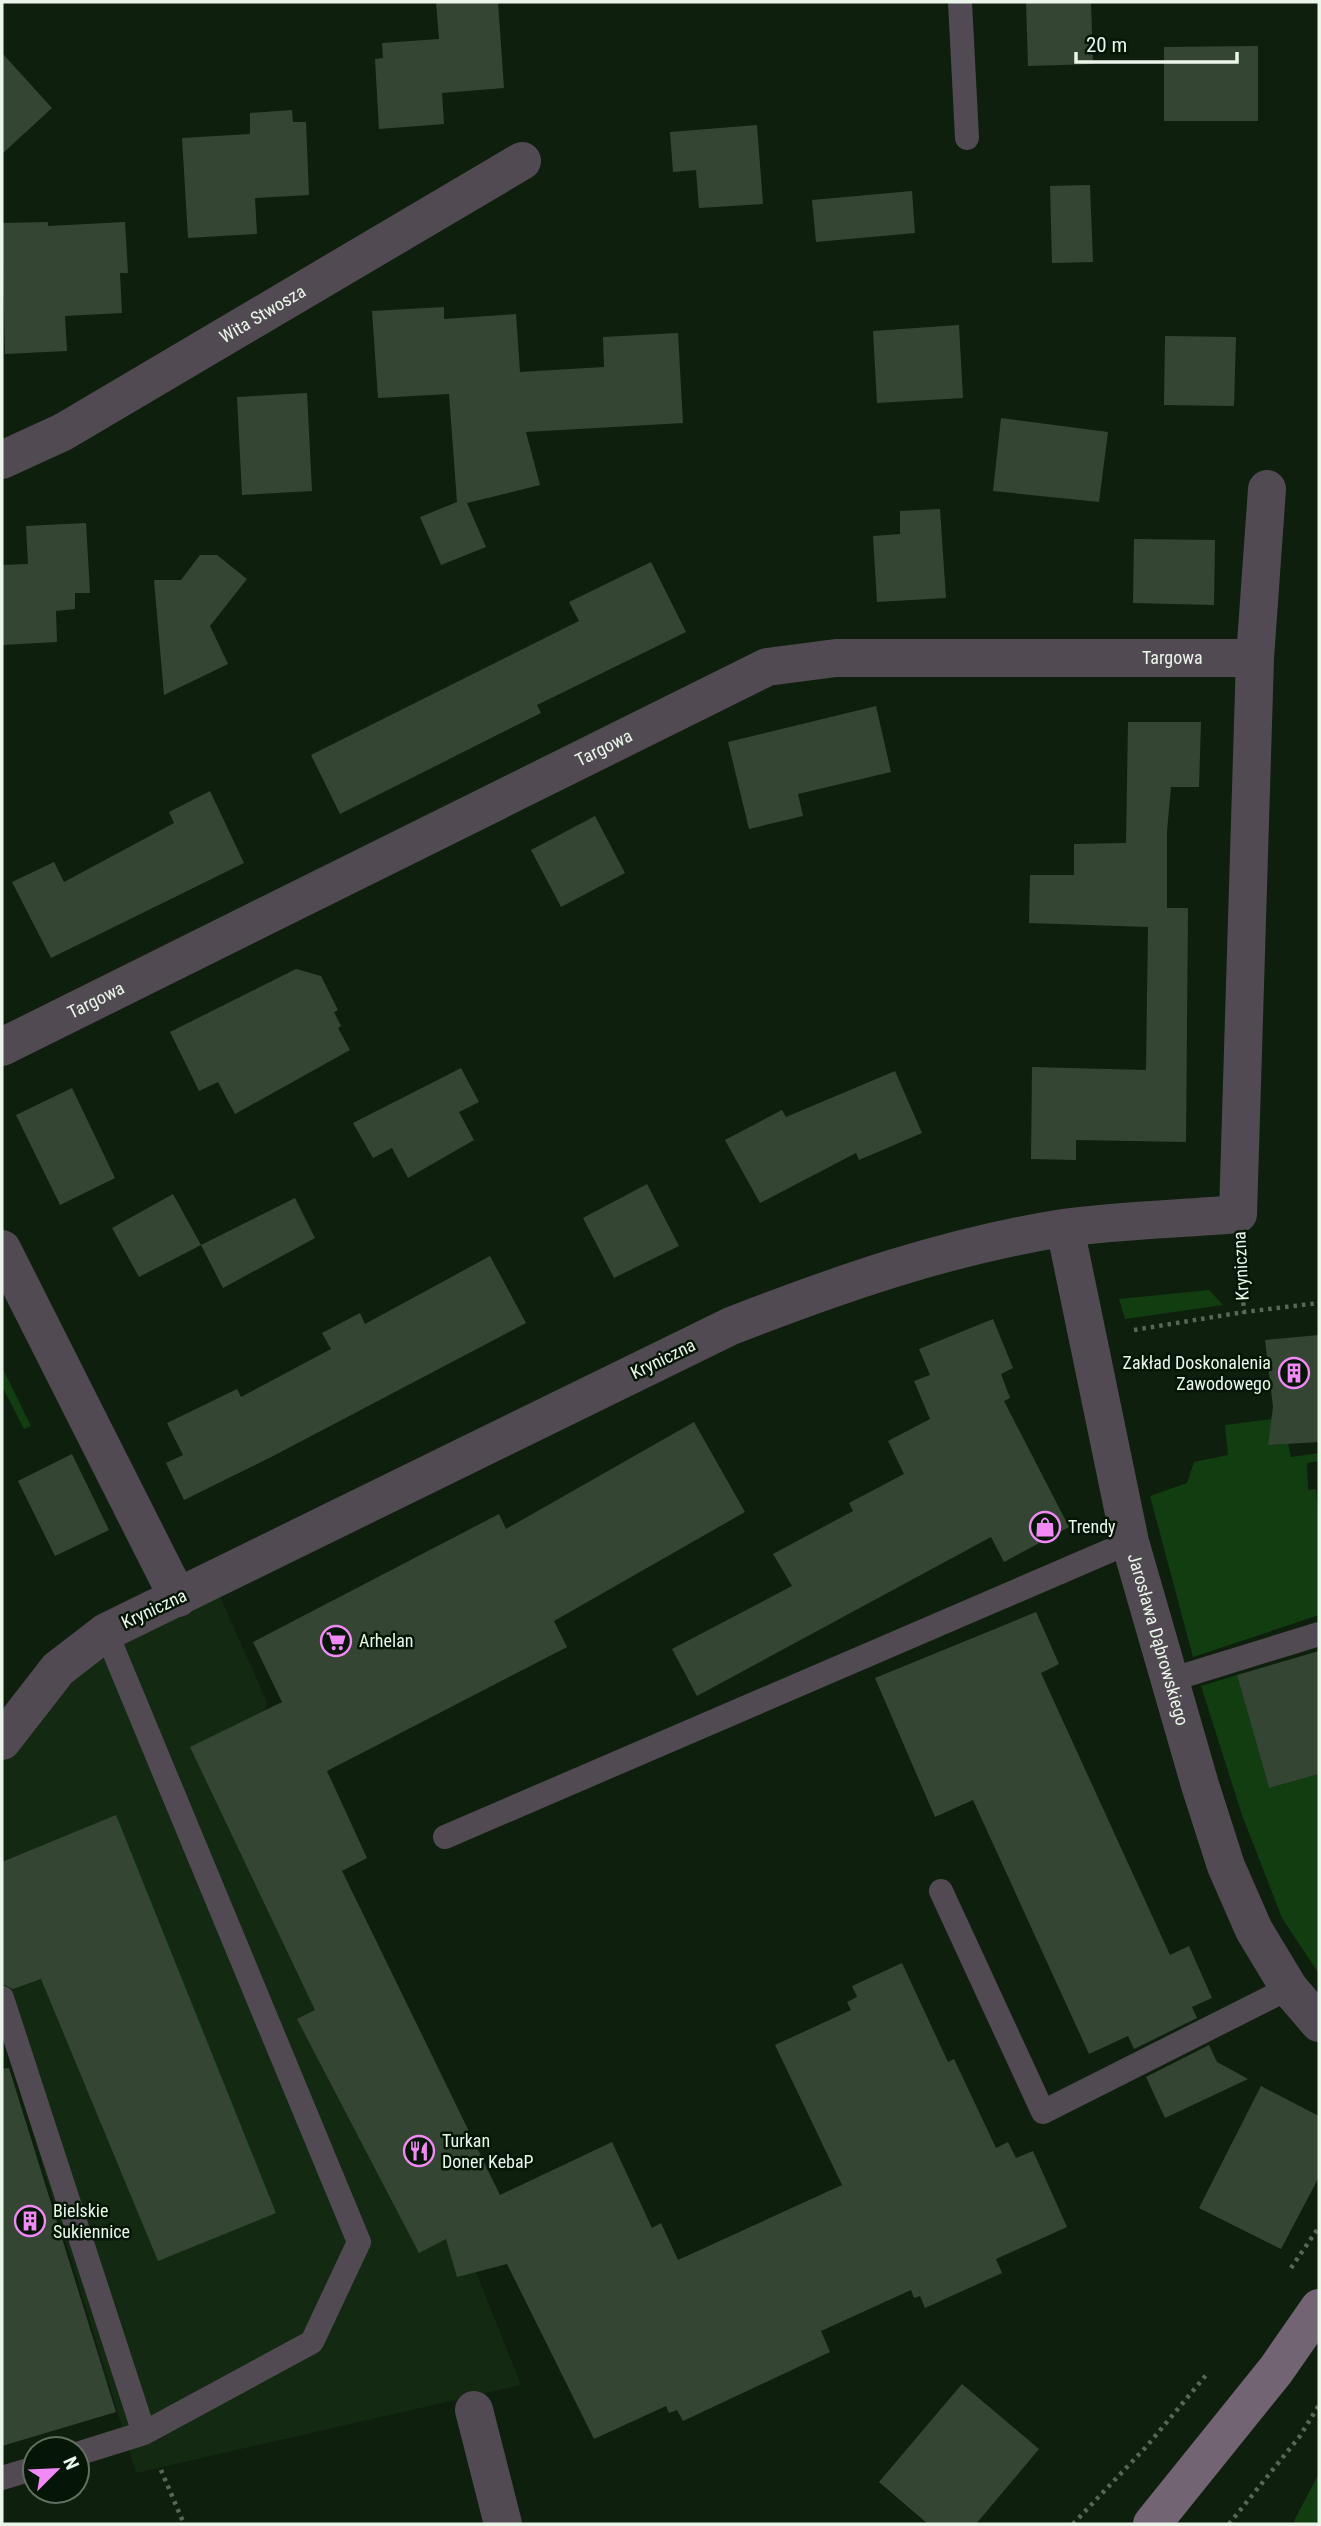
<svg xmlns="http://www.w3.org/2000/svg" width="1321" height="2526" font-family="'Roboto Condensed',sans-serif">
  <style>
    .built { fill: #132912 }
    .green { fill: #113d11 }
    .building { fill: #344633 }
    .lines { fill: none; stroke-linecap: round; stroke-linejoin: round }
    .path { stroke: #586757; stroke-width: 4.5; stroke-dasharray: 3.5 5; stroke-linecap: butt }
    .lane { stroke: #524a52; stroke-width: 24 }
    .street { stroke: #524a52; stroke-width: 38 }
    .secondary { stroke: #726472; stroke-width: 38 }
    .labels { text-anchor: middle; stroke-width: 5; stroke-linejoin: round; paint-order: stroke }
    .street-label { font-size: 18px; fill: #ebf6ea; stroke: #061606 }
    .poi-label { font-size: 18px; fill: #ebf6ea; stroke: #061606; text-anchor: start }
  </style>
  <rect width="100%" height="100%" fill="#0f1f0e"/>
  <!-- built -->
  <path class="built" d="M 213,1581 L 267,1702 L 265,1712 L 486,2166 L 439,2191 L 476,2272 L 521,2385 L 136,2473 L 2,2031 L 2,1740 L 58,1669 Z"/>
  <!-- green -->
  <path class="green" d="M 1209,1290 L 1223,1305 L 1125,1319 L 1119,1299 Z
    M 2,1367 L 31,1426 L 24,1429 L 2,1386 Z
    M 1272,1419 L 1268,1445 L 1288,1444 L 1291,1457 L 1319,1453 L 1319,1461 L 1307,1463 L 1308,1490 L 1316,1489 L 1319,1522 L 1319,1615 L 1193,1657 L 1150,1496 L 1187,1483 L 1194,1462 L 1228,1455 L 1225,1425 Z
    M 1237,1675 L 1269,1788 L 1319,1774 L 1319,1974 L 1282,1918 L 1242,1815 L 1201,1686 Z
    M 1319,2473 L 1319,2524 L 1297,2524 L 1294,2521 Z"/>
  <!-- building -->
  <path class="building" d="M 436,2 L 498,2 L 504,88 L 442,93 L 444,124 L 379,129 L 375,59 L 383,58 L 382,43 L 439,39 Z
    M 1026,2 L 1091,2 L 1093,64 L 1028,66 Z
    M 1258,46 L 1258,121 L 1164,121 L 1164,47 Z
    M 2,53 L 52,108 L 2,154 Z
    M 292,110 L 293,122 L 306,122 L 309,195 L 255,198 L 257,234 L 188,238 L 182,138 L 250,134 L 250,113 Z
    M 757,125 L 763,204 L 699,208 L 696,170 L 673,172 L 670,132 Z
    M 1090,185 L 1093,262 L 1052,263 L 1050,186 Z
    M 912,191 L 915,233 L 816,242 L 812,200 Z
    M 48,222 L 48,226 L 125,222 L 128,273 L 120,273 L 122,313 L 65,316 L 67,351 L 5,354 L 2,223 Z
    M 444,307 L 444,319 L 516,314 L 520,372 L 604,367 L 603,337 L 678,333 L 683,423 L 526,432 L 540,485 L 467,503 L 486,547 L 441,565 L 420,517 L 457,502 L 449,394 L 378,398 L 372,311 Z
    M 959,325 L 963,398 L 877,403 L 873,331 Z
    M 1165,336 L 1236,337 L 1234,406 L 1164,405 Z
    M 307,393 L 312,491 L 242,495 L 237,397 Z
    M 1001,418 L 1108,432 L 1099,502 L 993,491 Z
    M 940,509 L 946,598 L 877,602 L 873,536 L 900,534 L 900,511 Z
    M 86,523 L 90,593 L 75,593 L 75,609 L 56,611 L 57,642 L 2,645 L 2,565 L 28,564 L 26,526 Z
    M 1134,539 L 1215,540 L 1214,605 L 1133,603 Z
    M 200,555 L 217,555 L 247,579 L 210,626 L 228,664 L 164,695 L 154,580 L 181,580 Z
    M 651,562 L 686,632 L 537,705 L 541,713 L 340,814 L 311,755 L 579,621 L 569,602 Z
    M 876,706 L 891,772 L 798,794 L 803,816 L 749,829 L 728,742 Z
    M 1128,722 L 1201,722 L 1199,787 L 1171,787 L 1167,831 L 1167,908 L 1188,908 L 1186,1142 L 1076,1140 L 1076,1160 L 1031,1159 L 1032,1067 L 1146,1070 L 1148,927 L 1029,923 L 1030,875 L 1074,875 L 1074,844 L 1126,843 Z
    M 210,791 L 244,863 L 51,958 L 12,882 L 54,862 L 64,882 L 174,823 L 169,812 Z
    M 595,816 L 625,873 L 561,907 L 531,850 Z
    M 296,969 L 321,976 L 338,1010 L 334,1012 L 341,1026 L 338,1028 L 350,1050 L 235,1114 L 218,1082 L 199,1091 L 170,1032 Z
    M 461,1068 L 479,1102 L 459,1112 L 474,1140 L 408,1178 L 392,1148 L 373,1158 L 353,1123 Z
    M 895,1071 L 922,1133 L 859,1160 L 856,1153 L 760,1203 L 725,1140 L 782,1110 L 786,1117 Z
    M 72,1088 L 115,1178 L 60,1205 L 16,1115 Z
    M 647,1184 L 679,1246 L 614,1278 L 583,1218 Z
    M 173,1194 L 201,1245 L 139,1277 L 112,1228 Z
    M 295,1198 L 315,1238 L 223,1288 L 201,1245 Z
    M 490,1256 L 526,1323 L 275,1455 L 184,1500 L 166,1463 L 183,1455 L 167,1423 L 237,1389 L 241,1397 L 331,1349 L 322,1333 L 360,1313 L 365,1324 Z
    M 993,1319 L 1013,1368 L 1001,1374 L 1010,1398 L 1004,1401 L 1069,1527 L 1004,1562 L 991,1537 L 697,1696 L 672,1649 L 792,1586 L 773,1554 L 853,1511 L 849,1503 L 904,1474 L 888,1441 L 930,1419 L 914,1381 L 930,1375 L 919,1349 Z
    M 1319,1335 L 1319,1442 L 1268,1445 L 1273,1407 L 1265,1340 Z
    M 694,1422 L 745,1512 L 554,1621 L 567,1647 L 327,1771 L 367,1858 L 342,1871 L 500,2195 L 612,2142 L 652,2228 L 661,2223 L 678,2260 L 842,2185 L 775,2045 L 851,2010 L 847,2002 L 857,1997 L 852,1986 L 902,1963 L 948,2062 L 954,2059 L 996,2148 L 1008,2142 L 1016,2158 L 1033,2151 L 1067,2227 L 996,2259 L 1002,2273 L 925,2308 L 920,2296 L 914,2298 L 911,2290 L 821,2331 L 830,2352 L 683,2421 L 677,2410 L 669,2413 L 666,2406 L 594,2439 L 507,2264 L 457,2277 L 446,2239 L 419,2253 L 297,2019 L 315,2010 L 190,1747 L 282,1702 L 253,1642 L 499,1514 L 506,1529 Z
    M 72,1454 L 109,1530 L 55,1556 L 18,1481 Z
    M 1036,1612 L 1059,1664 L 1041,1673 L 1170,1955 L 1189,1946 L 1212,1998 L 1192,2007 L 1197,2018 L 1134,2049 L 1128,2036 L 1089,2054 L 973,1800 L 935,1817 L 875,1678 Z
    M 1319,1651 L 1319,1774 L 1269,1788 L 1237,1675 Z
    M 116,1815 L 276,2213 L 158,2261 L 41,1979 L 13,1989 L 2,1984 L 2,1862 Z
    M 1209,2045 L 1217,2062 L 1248,2079 L 1165,2118 L 1146,2077 Z
    M 9,2068 L 116,2412 L 2,2446 L 2,2069 Z
    M 1261,2086 L 1319,2116 L 1319,2177 L 1281,2249 L 1199,2208 Z
    M 962,2384 L 1039,2449 L 976,2524 L 928,2524 L 879,2482 Z"/>
  <g class="lines">
    <!-- path -->
    <path class="path" d="M 1240,1260 L 1244,1312 L 1319,1303
      M 1134,1330 L 1244,1312
      M 1291,2268 L 1319,2227
      M 161,2470 L 184,2524
      M 1073,2524 L 1146,2447 L 1207,2374
      M 1229,2524 L 1300,2436 L 1319,2405"/>
    <!-- lane -->
    <path class="lane" d="M 960,2 L 967,138
      M 1170,1680 L 1319,1634
      M 445,1837 L 1130,1542
      M 941,1891 L 1043,2112 L 1289,1988
      M 2,1998 L 144,2433 L 312,2342 L 359,2242 L 106,1632
      M 77,2454 L 144,2433
      M 2,2478 L 35,2468"/>
    <!-- street -->
    <g class="street">
      <path id="s1" d="M 2,460 L 63,432 L 522,161"/>
      <path d="M 1255,658 L 1267,489"/>
      <path id="s2" d="M 2,1047 L 767,667 L 836,658 L 1255,658 L 1238,1214 C 1180,1219 1121,1220 1063,1228 C 948,1246 839,1284 731,1326 L 106,1632 L 58,1669 L 2,1741"/>
      <path id="s3" d="M 1065,1228 L 1130,1542 L 1200,1785 L 1226,1866 L 1254,1930 L 1289,1988 L 1319,2023"/>
      <path d="M 2,1249 L 178,1598"/>
      <path d="M 474,2410 L 503,2524"/>
    </g>
    <!-- secondary -->
    <path class="secondary" d="M 1152,2524 L 1276,2370 L 1319,2308"/>
  </g>
  <!-- icons -->
  <defs>
    <g id="building-ring" transform="scale(1.575)"><circle r="9.5" fill="#061606" stroke="#f18af4" stroke-width="1.5"/><path d="M-4-6H4V6H1V3H-1V6H-4ZM-2.5-4.3h1.7v1.8h-1.7ZM.8-4.3h1.7v1.8H.8ZM-2.5-1h1.7V.8h-1.7ZM.8-1h1.7V.8H.8Z" fill="#f18af4"/></g>
    <g id="shop-ring" transform="scale(1.575)"><circle r="9.5" fill="#061606" stroke="#f18af4" stroke-width="1.5"/><path d="M-5-2.5h2.3a2.7 3.5 0 0 1 5.4 0H5L5.5 6h-11ZM-1.5-2.5h3a1.5 2.3 0 0 0-3 0Z" fill="#f18af4"/></g>
    <g id="supermarket-ring" transform="scale(1.575)"><circle r="9.5" fill="#061606" stroke="#f18af4" stroke-width="1.5"/><path d="M-6-5.5h2.5l.6 2H6L4.5 2H-2.5L-4.4-4H-6ZM-1.5 3.2a1.3 1.3 0 1 0 .1 0ZM3 3.2a1.3 1.3 0 1 0 .1 0Z" fill="#f18af4"/></g>
    <g id="restaurant-ring" transform="scale(1.575)"><circle r="9.5" fill="#061606" stroke="#f18af4" stroke-width="1.5"/><path d="M-5-6h1v4h1v-4h1v4h1v-4h1v5L-1.5 .5V6h-2V.5L-5-1ZM5-6V6H3V1.5H1.5Q1.5-4 5-6Z" fill="#f18af4"/></g>
  </defs>
  <g fill-rule="evenodd">
    <use href="#building-ring" x="1294" y="1373"/>
    <use href="#shop-ring" x="1045" y="1527"/>
    <use href="#supermarket-ring" x="336" y="1641"/>
    <use href="#restaurant-ring" x="419" y="2151"/>
    <use href="#building-ring" x="30" y="2221"/>
  </g>
  <g class="labels">
    <!-- street labels -->
    <g class="street-label">
      <text dy="6" stroke="none"><textPath href="#s1" startOffset="299">Wita Stwosza</textPath></text>
      <text dy="6" stroke="none"><textPath href="#s2" startOffset="1260">Targowa</textPath></text>
      <text dy="6" stroke="none"><textPath href="#s2" startOffset="672">Targowa</textPath></text>
      <text dy="6" stroke="none"><textPath href="#s2" startOffset="105">Targowa</textPath></text>
      <text transform="translate(1241 1266) rotate(-93)" y="6">Kryniczna</text>
      <text transform="translate(663 1359) rotate(-26)" y="6">Kryniczna</text>
      <text transform="translate(154 1609) rotate(-25)" y="6">Kryniczna</text>
      <text dy="6" stroke="none"><textPath href="#s3" startOffset="422">Jarosława Dąbrowskiego</textPath></text>
    </g>
    <!-- poi labels -->
    <g class="poi-label">
      <text x="1271" y="1369" text-anchor="end">Zakład Doskonalenia<tspan x="1271" dy="21">Zawodowego</tspan></text>
      <text x="1068" y="1533">Trendy</text>
      <text x="359" y="1647">Arhelan</text>
      <text x="442" y="2147">Turkan<tspan x="442" dy="21">Doner KebaP</tspan></text>
      <text x="53" y="2217">Bielskie<tspan x="53" dy="21">Sukiennice</tspan></text>
    </g>
  </g>
  <!-- border -->
  <rect width="1321" height="2526" fill="none" stroke="#ebf6ea" stroke-width="7"/>
  <!-- north arrow -->
  <g transform="translate(56 2470) rotate(66)"><circle r="33" fill="#061606" stroke="#627061" stroke-width="2"/>
  <path d="M0-5L12 26L0 18L-12 26Z" fill="#f18af4"/>
  <text y="-10" font-size="19" font-weight="bold" text-anchor="middle" fill="#ebf6ea">N</text>
  </g>
  <!-- scale -->
  <path d="M1076 52v10h161v-10" fill="none" stroke="#ebf6ea" stroke-width="3.5"/>
  <text x="1086" y="52" font-size="21" fill="#ebf6ea" stroke="#061606" stroke-width="5" paint-order="stroke">20 m</text>
</svg>
